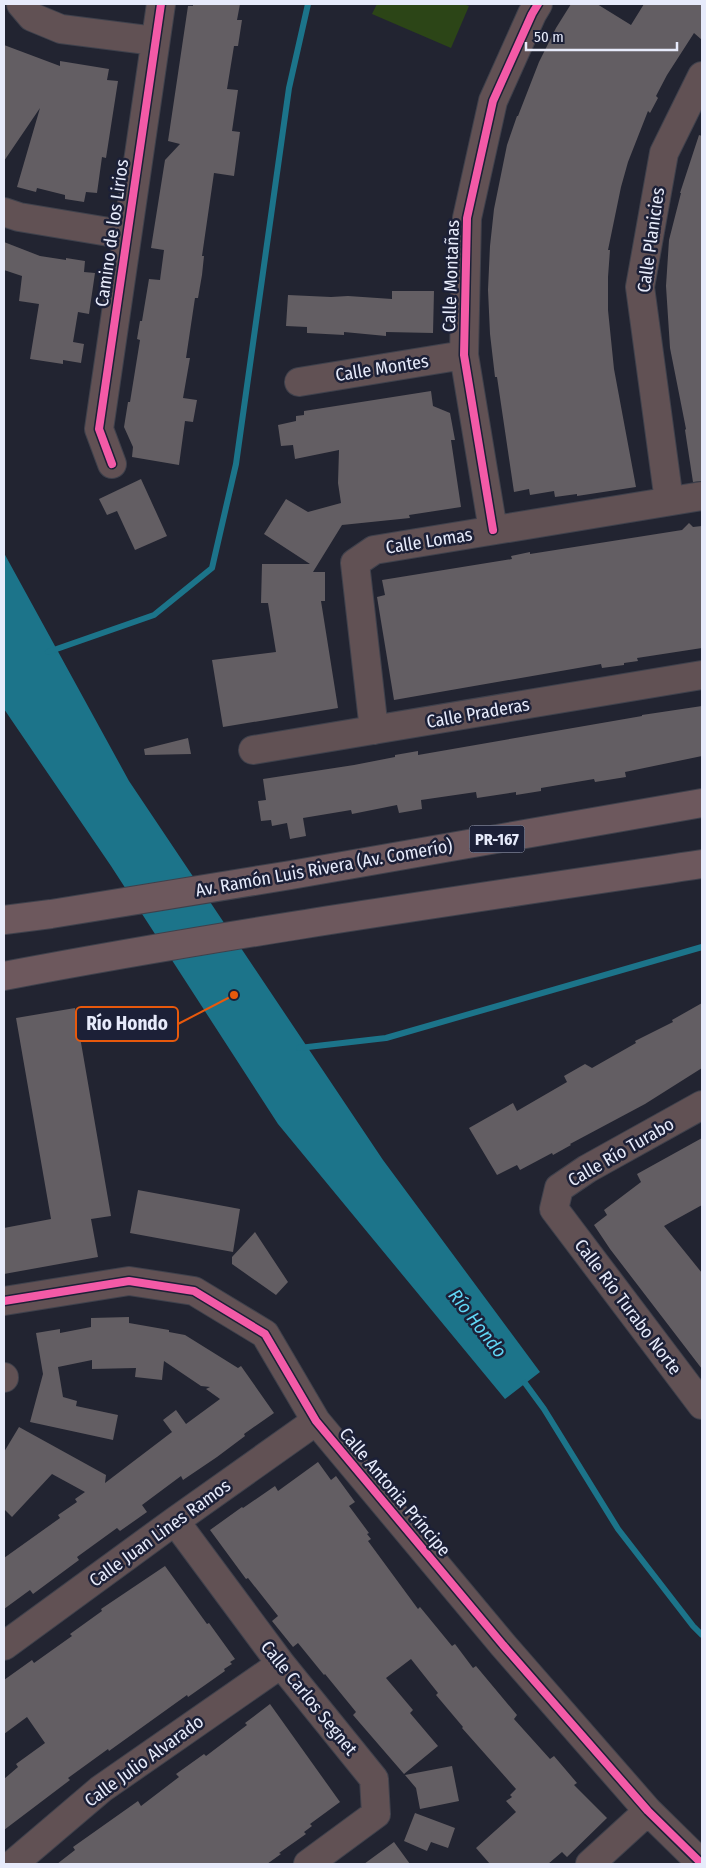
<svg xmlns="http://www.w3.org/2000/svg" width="706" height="1868" font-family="'Fira Sans Condensed',sans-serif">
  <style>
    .green { fill: #2c4517 }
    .water { fill: #1c748a }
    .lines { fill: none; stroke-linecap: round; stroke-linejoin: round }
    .stream { stroke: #1c748a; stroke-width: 6 }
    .building { fill: #635e63 }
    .minor-casing { stroke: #3f414c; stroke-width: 30 }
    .major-casing { stroke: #3f414c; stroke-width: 30 }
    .minor { stroke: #615154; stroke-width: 28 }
    .major { stroke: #6d585d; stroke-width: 28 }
    .cycleway-casing { stroke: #1c2037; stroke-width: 11 }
    .cycleway { stroke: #f35aa7; stroke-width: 8 }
    .labels { text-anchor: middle; stroke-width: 5; stroke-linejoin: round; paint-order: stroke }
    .shield { fill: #1c2037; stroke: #aaaec0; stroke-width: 1 }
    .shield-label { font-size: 16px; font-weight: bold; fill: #e7ebfb }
    .street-label { font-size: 18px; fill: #e7ebfb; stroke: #1c2037 }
    .water-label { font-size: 19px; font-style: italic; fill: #61d8f7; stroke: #1c2037 }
    .leader { fill: none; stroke: #e8590c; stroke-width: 2 }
    .callout-dot { fill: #e8590c; stroke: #1c2037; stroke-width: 2 }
    .callout { fill: #1c2037; stroke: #e8590c; stroke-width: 2 }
    .callout-label { font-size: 19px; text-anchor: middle; font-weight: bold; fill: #e7ebfb }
  </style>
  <rect width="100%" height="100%" fill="#222431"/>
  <!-- green -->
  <path class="green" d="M 377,4 L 463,4 L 469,6 L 451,48 L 372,14 Z"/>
  <!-- water -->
  <path class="water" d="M 4,553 L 129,781 L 383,1160 L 540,1372 L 505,1399 L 278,1124 L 111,866 L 4,709 Z"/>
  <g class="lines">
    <!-- stream -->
    <path class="stream" d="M 48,652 L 154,615 L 212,568 L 236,464 L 289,88 L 308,4
      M 299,1048 L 386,1038 L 702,947
      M 525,1383 L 544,1409 L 618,1529 L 693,1626 L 702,1635"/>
  </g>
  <!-- building -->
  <path class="building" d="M 193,4 L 240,4 L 237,20 L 242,20 L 238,46 L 234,46 L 227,89 L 238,90 L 232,131 L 240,132 L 234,176 L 214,173 L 202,256 L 204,256 L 202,275 L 198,298 L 195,298 L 186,358 L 190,358 L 183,398 L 197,400 L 193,422 L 185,421 L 179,465 L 132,457 L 133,447 L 124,427 L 128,402 L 130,402 L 140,340 L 137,339 L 140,321 L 142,321 L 149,279 L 160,280 L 164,250 L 151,248 L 165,160 L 180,144 L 168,141 L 188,6 L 193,6 Z
    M 571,4 L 597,4 L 631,25 L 644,4 L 702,4 L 702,40 L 694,33 L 667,75 L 656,96 L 658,98 L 650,113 L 648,111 L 628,162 L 621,187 L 608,250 L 610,250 L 608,277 L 608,310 L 614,369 L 636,487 L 577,496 L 577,494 L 555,497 L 554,491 L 530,495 L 529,489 L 514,492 L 497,377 L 495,377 L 490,334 L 488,290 L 490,246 L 494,209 L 507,145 L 517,116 L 518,116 L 539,62 L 556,28 Z
    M 4,45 L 60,66 L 60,61 L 109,69 L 107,80 L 118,81 L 106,158 L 102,157 L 97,193 L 86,192 L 84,202 L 65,199 L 65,195 L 37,188 L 36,192 L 17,187 L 40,108 L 4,161 Z
    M 699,135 L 702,136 L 702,481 L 693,482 L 685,430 L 686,429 L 670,348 L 666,286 L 669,240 L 681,193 L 680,193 Z
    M 4,242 L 40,256 L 66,260 L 66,258 L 85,261 L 84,272 L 95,273 L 89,314 L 78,312 L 73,342 L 84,344 L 81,363 L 63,360 L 63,364 L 30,359 L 39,304 L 19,301 L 22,276 L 4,270 Z
    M 392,291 L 434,291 L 433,333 L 386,332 L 386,336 L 344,332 L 344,335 L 307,333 L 307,327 L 286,326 L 288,295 L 331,297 L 348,296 L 392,299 Z
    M 431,391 L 433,406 L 450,413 L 455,440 L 451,440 L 461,507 L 409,515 L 410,518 L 342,525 L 313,572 L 325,572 L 325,601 L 321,601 L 338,708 L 223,727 L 212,660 L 276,652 L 268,603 L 261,603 L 262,564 L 310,564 L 264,534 L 286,499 L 308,512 L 341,503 L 338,483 L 339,450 L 295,459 L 293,445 L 281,446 L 278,425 L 296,421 L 296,416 L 304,415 L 304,411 Z
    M 141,479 L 167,536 L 135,550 L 117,511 L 107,515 L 99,499 Z
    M 689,523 L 693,527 L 702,526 L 702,648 L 637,658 L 638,661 L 624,663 L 624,665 L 602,668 L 601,664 L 394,700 L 377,597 L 385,595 L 382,580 L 512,559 L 511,556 L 530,552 L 530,554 L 682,530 Z
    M 702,706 L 702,756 L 625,772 L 626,777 L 595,782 L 594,779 L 541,788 L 541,791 L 516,795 L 516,792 L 477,798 L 476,792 L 421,800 L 422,809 L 399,813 L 397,805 L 352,814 L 351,810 L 303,818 L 306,836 L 290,839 L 287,823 L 272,826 L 271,820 L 261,821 L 258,801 L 266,800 L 263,779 L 354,765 L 395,757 L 395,755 L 418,751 L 418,755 L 642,716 L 642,715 Z
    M 188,738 L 191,754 L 145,755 L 144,749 Z
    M 702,1003 L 702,1068 L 645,1104 L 570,1144 L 571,1145 L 553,1155 L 552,1153 L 520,1170 L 517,1165 L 497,1175 L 469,1128 L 513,1103 L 517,1111 L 567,1082 L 564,1076 L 585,1064 L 592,1068 L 636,1043 L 635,1041 L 673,1022 L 672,1020 Z
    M 75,1008 L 111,1216 L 91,1219 L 98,1257 L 4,1274 L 4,1228 L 51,1219 L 16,1018 Z
    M 702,1138 L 702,1205 L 664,1226 L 702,1273 L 702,1369 L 610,1249 L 594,1225 L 607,1215 L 604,1210 L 641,1182 L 637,1174 Z
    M 138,1190 L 240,1209 L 233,1252 L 130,1233 Z
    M 255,1232 L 288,1282 L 276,1295 L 232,1264 L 232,1257 Z
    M 129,1317 L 129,1323 L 169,1330 L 169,1332 L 185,1335 L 238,1368 L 241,1366 L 274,1413 L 244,1434 L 245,1436 L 217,1457 L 183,1480 L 181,1476 L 142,1505 L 147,1512 L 120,1531 L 117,1528 L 77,1557 L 79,1560 L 33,1594 L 30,1590 L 4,1609 L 4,1558 L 60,1518 L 58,1515 L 77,1502 L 75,1499 L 85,1492 L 52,1474 L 12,1517 L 4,1509 L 4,1452 L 19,1427 L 106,1475 L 105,1483 L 172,1432 L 163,1420 L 176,1410 L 186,1424 L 220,1399 L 206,1389 L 210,1387 L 201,1386 L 164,1361 L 162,1380 L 135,1377 L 136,1368 L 92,1369 L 92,1360 L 58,1367 L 63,1397 L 77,1401 L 76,1406 L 118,1415 L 113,1440 L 30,1422 L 43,1374 L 36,1333 L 60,1329 L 60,1333 L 91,1327 L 91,1318 Z
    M 318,1462 L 331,1480 L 336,1476 L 355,1502 L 349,1506 L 369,1533 L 367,1534 L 371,1539 L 368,1541 L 418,1609 L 420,1607 L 452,1646 L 455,1644 L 473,1668 L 476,1666 L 517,1715 L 514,1719 L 550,1759 L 554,1756 L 577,1783 L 574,1785 L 607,1818 L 567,1857 L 562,1852 L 548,1864 L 490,1864 L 476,1848 L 516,1812 L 506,1801 L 512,1797 L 510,1795 L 516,1789 L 462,1728 L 463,1727 L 436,1695 L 438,1693 L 411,1659 L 386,1678 L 413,1710 L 410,1713 L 438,1746 L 404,1774 L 353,1715 L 356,1712 L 325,1674 L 324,1675 L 298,1643 L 293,1647 L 272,1621 L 278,1616 L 248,1578 L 246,1579 L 210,1530 L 242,1507 L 243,1508 L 275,1486 L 278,1491 Z
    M 165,1566 L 207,1624 L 209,1623 L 235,1659 L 230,1662 L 232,1664 L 224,1669 L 225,1671 L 188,1697 L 187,1695 L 109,1751 L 108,1749 L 68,1778 L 70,1780 L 4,1830 L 4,1779 L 18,1767 L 16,1764 L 45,1743 L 27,1717 L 4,1734 L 4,1680 L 32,1660 L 34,1663 L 72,1636 L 70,1634 L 102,1611 L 101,1609 Z
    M 270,1704 L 340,1802 L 310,1824 L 312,1826 L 304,1832 L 306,1834 L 279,1853 L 281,1854 L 267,1864 L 57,1864 L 75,1850 L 73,1847 L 138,1801 L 141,1806 L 179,1777 L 176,1774 L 204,1754 L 206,1756 L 247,1725 L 245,1723 Z
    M 452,1766 L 459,1801 L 420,1809 L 416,1788 L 405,1775 Z
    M 415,1813 L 455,1828 L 448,1848 L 431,1842 L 427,1851 L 404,1841 Z
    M 394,1842 L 410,1864 L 364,1864 Z"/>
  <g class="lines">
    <!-- minor casing -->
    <g class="minor-casing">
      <path id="minor" d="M 21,4 L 32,17 L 61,29 L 155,41
        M 4,212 L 19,217 L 127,235
        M 299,382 L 464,355
        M 112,464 L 99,429 L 161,4
        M 669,501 L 640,287 L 664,153 L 702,76
        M 493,530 L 464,355 L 467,218 L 493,101 L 532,14 L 538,4
        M 374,730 L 355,563 L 374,550 L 702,496
        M 253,750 L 702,675
        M 702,1105 L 587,1169 L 559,1188 L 554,1209 L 702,1405
        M 4,1301 L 129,1281 L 194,1291 L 265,1334 L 316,1421 L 503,1645 L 648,1811 L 702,1864
        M 4,1377 L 4,1378
        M 175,1521 L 281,1664 L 374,1779 L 376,1814 L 308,1864
        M 4,1646 L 175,1521 L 316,1421
        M 13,1864 L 101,1789 L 281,1664
        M 590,1864 L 648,1811"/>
    </g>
    <!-- major casing -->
    <g class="major-casing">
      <path id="major" d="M 4,920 L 51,914 L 291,875 L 702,803
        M 4,976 C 235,932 469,899 702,864"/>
    </g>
    <!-- minor -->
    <use href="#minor" class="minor"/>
    <!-- major -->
    <use href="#major" class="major"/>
    <!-- cycleway casing -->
    <g class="cycleway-casing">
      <path id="cycleway" d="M 112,464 L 99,429 L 161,4
        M 493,530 L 464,355 L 467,218 L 493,101 L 532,14 L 538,4
        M 4,1301 L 129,1281 L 194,1291 L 265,1334 L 316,1421 L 503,1645 L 648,1811 L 702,1864"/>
    </g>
    <!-- cycleway -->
    <use href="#cycleway" class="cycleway"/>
  </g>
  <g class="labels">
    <!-- shield labels -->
    <rect class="shield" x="469.5" y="825.5" width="55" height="27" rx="4"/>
    <g class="shield-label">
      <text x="497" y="845">PR-167</text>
    </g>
    <!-- street labels -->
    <g class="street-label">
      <text transform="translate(112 233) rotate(-82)" y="6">Camino de los Lirios</text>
      <text transform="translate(651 240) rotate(-82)" y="6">Calle Planicies</text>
      <text transform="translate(451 276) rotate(-88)" y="6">Calle Montañas</text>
      <text transform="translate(382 368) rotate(-9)" y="6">Calle Montes</text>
      <text transform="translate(429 541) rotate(-9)" y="6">Calle Lomas</text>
      <text transform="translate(478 713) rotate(-10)" y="6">Calle Praderas</text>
      <text transform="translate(324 868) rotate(-10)" y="6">Av. Ramón Luis Rivera (Av. Comerío)</text>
      <text transform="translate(621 1152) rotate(-30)" y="6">Calle Río Turabo</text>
      <text transform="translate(628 1307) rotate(53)" y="6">Calle Río Turabo Norte</text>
      <text transform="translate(395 1492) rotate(50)" y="6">Calle Antonia Príncipe</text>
      <text transform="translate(160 1533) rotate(-36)" y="6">Calle Juan Lines Ramos</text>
      <text transform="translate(309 1698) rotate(51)" y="6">Calle Carlos Segnet</text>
      <text transform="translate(144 1761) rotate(-36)" y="6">Calle Julio Alvarado</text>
    </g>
    <!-- water labels -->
    <g class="water-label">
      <text transform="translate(478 1323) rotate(52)" y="7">Río Hondo</text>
    </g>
  </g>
  <!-- callouts -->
  <path class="leader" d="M234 995L178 1024"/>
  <circle class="callout-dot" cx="234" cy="995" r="5"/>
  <rect class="callout" x="76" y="1007" width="102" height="34" rx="5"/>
  <g class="callout-label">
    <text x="127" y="1030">Río Hondo</text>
  </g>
  <!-- border -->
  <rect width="706" height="1868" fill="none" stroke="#e7ebfb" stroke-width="10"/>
  <!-- scale -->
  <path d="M526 42v8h151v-8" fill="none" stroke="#e7ebfb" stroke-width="2.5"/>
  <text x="534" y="42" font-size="15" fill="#e7ebfb" stroke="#1c2037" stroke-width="4" paint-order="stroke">50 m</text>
</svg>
